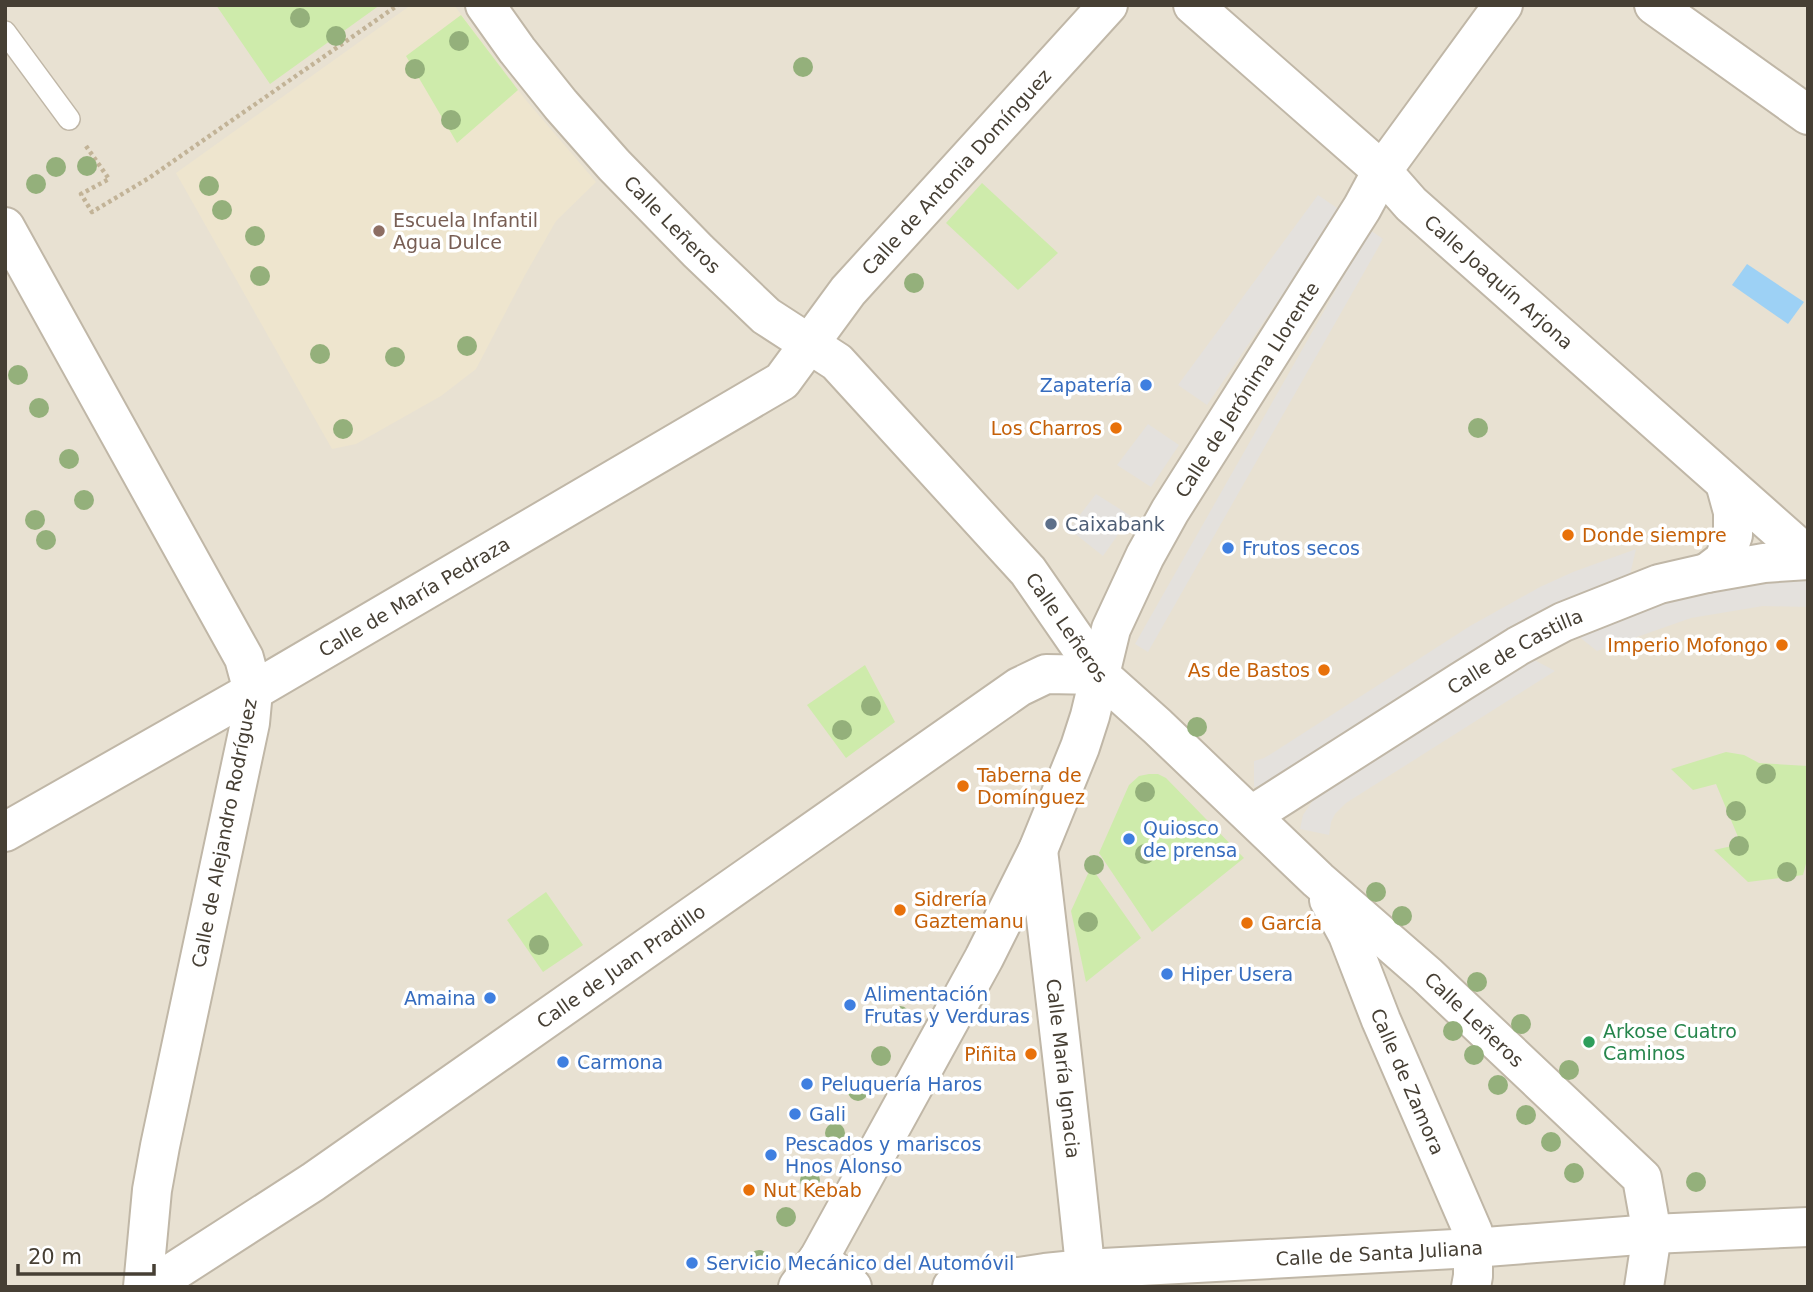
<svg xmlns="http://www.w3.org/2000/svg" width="1813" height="1292" font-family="'DejaVu Sans',sans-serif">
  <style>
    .residential { fill: #e8e1d2 }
    .education { fill: #eee5ce }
    .green { fill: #ceebab }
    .parking { fill: #e4e1dd }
    .water { fill: #9dd1f5 }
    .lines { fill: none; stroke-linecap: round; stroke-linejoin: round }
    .service-casing { stroke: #c0b7a7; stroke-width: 24 }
    .minor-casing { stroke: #c0b7a7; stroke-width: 42 }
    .path { stroke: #c2b397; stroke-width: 4.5; stroke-dasharray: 3.5 3.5; stroke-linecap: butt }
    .service { stroke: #fff; stroke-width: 21 }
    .minor { stroke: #fff; stroke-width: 38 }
    .tree { fill: #94b07b }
    .education-dot { fill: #8d6e63; stroke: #fff; stroke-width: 2.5 }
    .shop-dot { fill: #3f7fe0; stroke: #fff; stroke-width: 2.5 }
    .food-dot { fill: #e8710a; stroke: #fff; stroke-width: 2.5 }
    .service-dot { fill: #5c6f8a; stroke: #fff; stroke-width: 2.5 }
    .leisure-dot { fill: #2e9e5b; stroke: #fff; stroke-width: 2.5 }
    .labels { text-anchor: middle; stroke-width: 7; stroke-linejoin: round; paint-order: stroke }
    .street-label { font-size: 19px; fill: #463f34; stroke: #fff }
    .education-label { font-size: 19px; fill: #785e54; stroke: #fff; text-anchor: start }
    .shop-label { font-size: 19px; fill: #366cbe; stroke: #fff; text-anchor: start }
    .food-label { font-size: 19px; fill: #c56008; stroke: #fff; text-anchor: start }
    .service-label { font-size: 19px; fill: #4e5e75; stroke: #fff; text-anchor: start }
    .leisure-label { font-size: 19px; fill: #27864d; stroke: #fff; text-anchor: start }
  </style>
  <rect width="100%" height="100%" fill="#f4efe5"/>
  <!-- residential -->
  <path class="residential" d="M 5,5 L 1808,5 L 1808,1287 L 5,1287 Z"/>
  <!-- education -->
  <path class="education" d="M 411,5 L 454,5 L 525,99 L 596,182 L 556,221 L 525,275 L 476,369 L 441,396 L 356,444 L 332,449 L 176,173 Z"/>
  <!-- green -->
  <path class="green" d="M 216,5 L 380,5 L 270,84 Z
    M 461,15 L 518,90 L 457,143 L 406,56 Z
    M 982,183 L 1058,253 L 1018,290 L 946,223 Z
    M 865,665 L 895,722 L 846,758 L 807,705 Z
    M 1726,752 L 1744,755 L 1759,763 L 1808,766 L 1808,856 L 1803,875 L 1748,882 L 1714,850 L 1741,844 L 1716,784 L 1693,790 L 1671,769 Z
    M 1149,774 L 1158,774 L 1166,778 L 1244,858 L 1152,932 L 1099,853 L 1129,785 L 1139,776 Z
    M 1091,867 L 1141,938 L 1086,982 L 1071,911 Z
    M 546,892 L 583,945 L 543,972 L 507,920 Z"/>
  <!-- parking -->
  <path class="parking" d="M 1318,195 L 1340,210 L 1207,405 L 1178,385 Z
    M 1370,230 L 1383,239 L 1148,652 L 1135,644 Z
    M 1148,424 L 1179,445 L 1151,487 L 1117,465 Z
    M 1096,494 L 1131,516 L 1103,556 L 1069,529 Z
    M 1636,549 L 1629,579 L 1273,784 L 1254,787 L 1254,761 L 1264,758 L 1274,752 L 1470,626 L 1540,587 L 1573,572 Z
    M 1790,579 L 1808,580 L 1808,607 L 1763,606 L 1691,618 L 1597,651 L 1573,632 L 1694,588 Z
    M 1527,656 L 1555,671 L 1346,803 L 1335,814 L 1331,822 L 1329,835 L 1300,829 L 1303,815 L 1318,793 Z"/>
  <!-- water -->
  <path class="water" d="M 1747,264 L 1804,302 L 1788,324 L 1732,285 Z"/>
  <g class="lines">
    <!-- service casing -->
    <g class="service-casing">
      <path id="service" d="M 5,32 L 69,119"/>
    </g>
    <!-- minor casing -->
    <g class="minor-casing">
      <g id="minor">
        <path id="s1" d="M 485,5 L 517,50 L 561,105 L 614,165 L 698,251 L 766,316 L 837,362 L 1028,571 L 1100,675 L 1157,726 L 1318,880 L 1427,975 L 1642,1178 L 1652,1234 L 1644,1287"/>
        <path id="s2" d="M 1193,5 L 1382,171 L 1411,204 L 1808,556"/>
        <path d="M 1654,5 L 1808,115"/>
        <path d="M 5,227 L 244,658 L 253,691 L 250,723 L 160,1146 L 152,1190 L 143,1287"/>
        <path d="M 1707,573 L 1724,560 L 1733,535 L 1733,512 L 1725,483"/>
        <path id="s3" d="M 1252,815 L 1462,681 L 1518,646 L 1563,622 L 1659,584 L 1707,573 L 1764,563 L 1808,560"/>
        <path id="s4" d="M 5,832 L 253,691 L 782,381 L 848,291 L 1108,5"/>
        <path id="s5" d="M 1038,850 C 1055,996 1073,1141 1087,1287"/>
        <path id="s6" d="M 1329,900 L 1348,935 L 1381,1020 L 1473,1232 L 1473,1276 L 1471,1287"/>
        <path d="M 819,1258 L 852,1287"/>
        <path id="s7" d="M 150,1287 L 313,1182 L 1019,687 L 1046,674 L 1100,675"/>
        <path id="s8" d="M 798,1287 L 819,1258 L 984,958 L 1038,850 L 1080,747 L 1090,716 L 1111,629 L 1145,556 L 1170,511 L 1362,208 L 1382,171 L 1503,5"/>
        <path id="s9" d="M 952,1287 L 1045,1273 L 1085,1269 L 1473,1248 L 1652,1234 L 1808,1227"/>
      </g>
    </g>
    <!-- path -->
    <path class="path" d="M 86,146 L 109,179 L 81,194 L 92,212 L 149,178 L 398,5"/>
    <!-- service -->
    <use href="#service" class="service"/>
    <!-- minor -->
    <use href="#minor" class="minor"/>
  </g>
  <!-- trees -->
  <g class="tree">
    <circle cx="300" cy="18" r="10"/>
    <circle cx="336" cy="36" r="10"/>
    <circle cx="459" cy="41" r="10"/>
    <circle cx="803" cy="67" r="10"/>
    <circle cx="415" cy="69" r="10"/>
    <circle cx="451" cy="120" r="10"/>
    <circle cx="87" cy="166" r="10"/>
    <circle cx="56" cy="167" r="10"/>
    <circle cx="36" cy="184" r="10"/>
    <circle cx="209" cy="186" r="10"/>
    <circle cx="222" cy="210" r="10"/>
    <circle cx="255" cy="236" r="10"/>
    <circle cx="260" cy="276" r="10"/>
    <circle cx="914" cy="283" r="10"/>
    <circle cx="467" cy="346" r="10"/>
    <circle cx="320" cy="354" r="10"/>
    <circle cx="395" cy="357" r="10"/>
    <circle cx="18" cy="375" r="10"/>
    <circle cx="39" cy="408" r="10"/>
    <circle cx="1478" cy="428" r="10"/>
    <circle cx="343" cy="429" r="10"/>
    <circle cx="69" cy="459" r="10"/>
    <circle cx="84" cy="500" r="10"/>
    <circle cx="35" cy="520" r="10"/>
    <circle cx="46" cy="540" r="10"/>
    <circle cx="871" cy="706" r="10"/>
    <circle cx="1197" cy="727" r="10"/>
    <circle cx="842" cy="730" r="10"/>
    <circle cx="1766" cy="774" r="10"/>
    <circle cx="1145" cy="792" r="10"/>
    <circle cx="1736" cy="811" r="10"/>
    <circle cx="1739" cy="846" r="10"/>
    <circle cx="1145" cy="854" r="10"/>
    <circle cx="1094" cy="865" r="10"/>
    <circle cx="1787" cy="872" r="10"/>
    <circle cx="1376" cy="892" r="10"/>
    <circle cx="1402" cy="916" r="10"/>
    <circle cx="1088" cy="922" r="10"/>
    <circle cx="539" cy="945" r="10"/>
    <circle cx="1477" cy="982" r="10"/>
    <circle cx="900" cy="1016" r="10"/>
    <circle cx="1521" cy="1024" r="10"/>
    <circle cx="1453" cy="1031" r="10"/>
    <circle cx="1474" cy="1055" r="10"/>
    <circle cx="881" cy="1056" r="10"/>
    <circle cx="1569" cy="1070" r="10"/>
    <circle cx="1498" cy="1085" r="10"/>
    <circle cx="858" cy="1091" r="10"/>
    <circle cx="1526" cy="1115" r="10"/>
    <circle cx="835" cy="1133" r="10"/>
    <circle cx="1551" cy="1142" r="10"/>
    <circle cx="1574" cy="1173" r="10"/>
    <circle cx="810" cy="1180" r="10"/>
    <circle cx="1696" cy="1182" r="10"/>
    <circle cx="786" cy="1217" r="10"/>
    <circle cx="759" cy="1260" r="10"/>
  </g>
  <!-- markers -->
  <circle class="education-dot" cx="379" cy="231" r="7"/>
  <g class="shop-dot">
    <circle cx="1146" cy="385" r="7"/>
    <circle cx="1228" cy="548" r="7"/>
    <circle cx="1129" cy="839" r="7"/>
    <circle cx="1167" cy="974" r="7"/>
    <circle cx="490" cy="998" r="7"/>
    <circle cx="850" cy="1005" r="7"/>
    <circle cx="563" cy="1062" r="7"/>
    <circle cx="807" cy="1084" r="7"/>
    <circle cx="795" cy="1114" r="7"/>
    <circle cx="771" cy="1155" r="7"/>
    <circle cx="692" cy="1263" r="7"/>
  </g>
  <g class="food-dot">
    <circle cx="1116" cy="428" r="7"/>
    <circle cx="1568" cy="535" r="7"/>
    <circle cx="1782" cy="645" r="7"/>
    <circle cx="1324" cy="670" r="7"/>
    <circle cx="963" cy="786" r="7"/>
    <circle cx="900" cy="910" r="7"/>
    <circle cx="1247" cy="923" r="7"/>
    <circle cx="1031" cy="1054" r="7"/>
    <circle cx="749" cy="1190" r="7"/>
  </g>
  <circle class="service-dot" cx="1051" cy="524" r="7"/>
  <circle class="leisure-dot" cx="1589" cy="1042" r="7"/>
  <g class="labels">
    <!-- street labels -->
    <g class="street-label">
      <text dy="7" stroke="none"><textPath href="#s4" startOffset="1171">Calle de Antonia Domínguez</textPath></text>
      <text dy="7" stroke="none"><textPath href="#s1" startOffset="289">Calle Leñeros</textPath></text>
      <text dy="7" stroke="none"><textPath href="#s2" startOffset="413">Calle Joaquín Arjona</textPath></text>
      <text dy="7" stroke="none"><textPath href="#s8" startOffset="1008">Calle de Jerónima Llorente</textPath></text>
      <text dy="7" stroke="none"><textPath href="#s4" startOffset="472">Calle de María Pedraza</textPath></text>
      <text dy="7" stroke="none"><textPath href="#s1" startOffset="856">Calle Leñeros</textPath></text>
      <text dy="7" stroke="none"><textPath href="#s3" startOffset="310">Calle de Castilla</textPath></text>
      <text transform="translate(224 833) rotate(-79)" y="7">Calle de Alejandro Rodríguez</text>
      <text dy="7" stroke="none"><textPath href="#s7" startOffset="570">Calle de Juan Pradillo</textPath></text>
      <text dy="7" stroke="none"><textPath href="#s1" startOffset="1423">Calle Leñeros</textPath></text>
      <text dy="7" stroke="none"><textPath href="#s5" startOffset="220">Calle María Ignacia</textPath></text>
      <text dy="7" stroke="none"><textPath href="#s6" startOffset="198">Calle de Zamora</textPath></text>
      <text dy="7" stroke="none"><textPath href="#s9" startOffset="429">Calle de Santa Juliana</textPath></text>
    </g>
    <!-- education labels -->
    <g class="education-label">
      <text x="393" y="227">Escuela Infantil<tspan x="393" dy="22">Agua Dulce</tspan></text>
    </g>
    <!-- shop labels -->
    <g class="shop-label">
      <text x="1132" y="392" text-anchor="end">Zapatería</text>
      <text x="1242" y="555">Frutos secos</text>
      <text x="1143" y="835">Quiosco<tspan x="1143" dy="22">de prensa</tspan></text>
      <text x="1181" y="981">Hiper Usera</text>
      <text x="864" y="1001">Alimentación<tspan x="864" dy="22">Frutas y Verduras</tspan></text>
      <text x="476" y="1005" text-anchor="end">Amaina</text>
      <text x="577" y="1069">Carmona</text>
      <text x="821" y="1091">Peluquería Haros</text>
      <text x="809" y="1121">Gali</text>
      <text x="785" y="1151">Pescados y mariscos<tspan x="785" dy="22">Hnos Alonso</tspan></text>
      <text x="706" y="1270">Servicio Mecánico del Automóvil</text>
    </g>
    <!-- food labels -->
    <g class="food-label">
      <text x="1102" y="435" text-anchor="end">Los Charros</text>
      <text x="1582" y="542">Donde siempre</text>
      <text x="1768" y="652" text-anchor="end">Imperio Mofongo</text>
      <text x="1310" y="677" text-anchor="end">As de Bastos</text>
      <text x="977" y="782">Taberna de<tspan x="977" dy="22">Domínguez</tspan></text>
      <text x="914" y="906">Sidrería<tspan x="914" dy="22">Gaztemanu</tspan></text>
      <text x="1261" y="930">García</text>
      <text x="1017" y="1061" text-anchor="end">Piñita</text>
      <text x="763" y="1197">Nut Kebab</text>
    </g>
    <!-- service labels -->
    <g class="service-label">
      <text x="1065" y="531">Caixabank</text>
    </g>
    <!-- leisure labels -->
    <g class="leisure-label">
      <text x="1603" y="1038">Arkose Cuatro<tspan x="1603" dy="22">Caminos</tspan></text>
    </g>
  </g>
  <!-- border -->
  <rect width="1813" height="1292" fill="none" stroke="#463f34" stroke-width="14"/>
  <!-- scale -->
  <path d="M18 1264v10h136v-10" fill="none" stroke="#463f34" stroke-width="3.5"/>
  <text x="28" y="1264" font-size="21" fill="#463f34" stroke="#ffffff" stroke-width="5" paint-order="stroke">20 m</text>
</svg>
